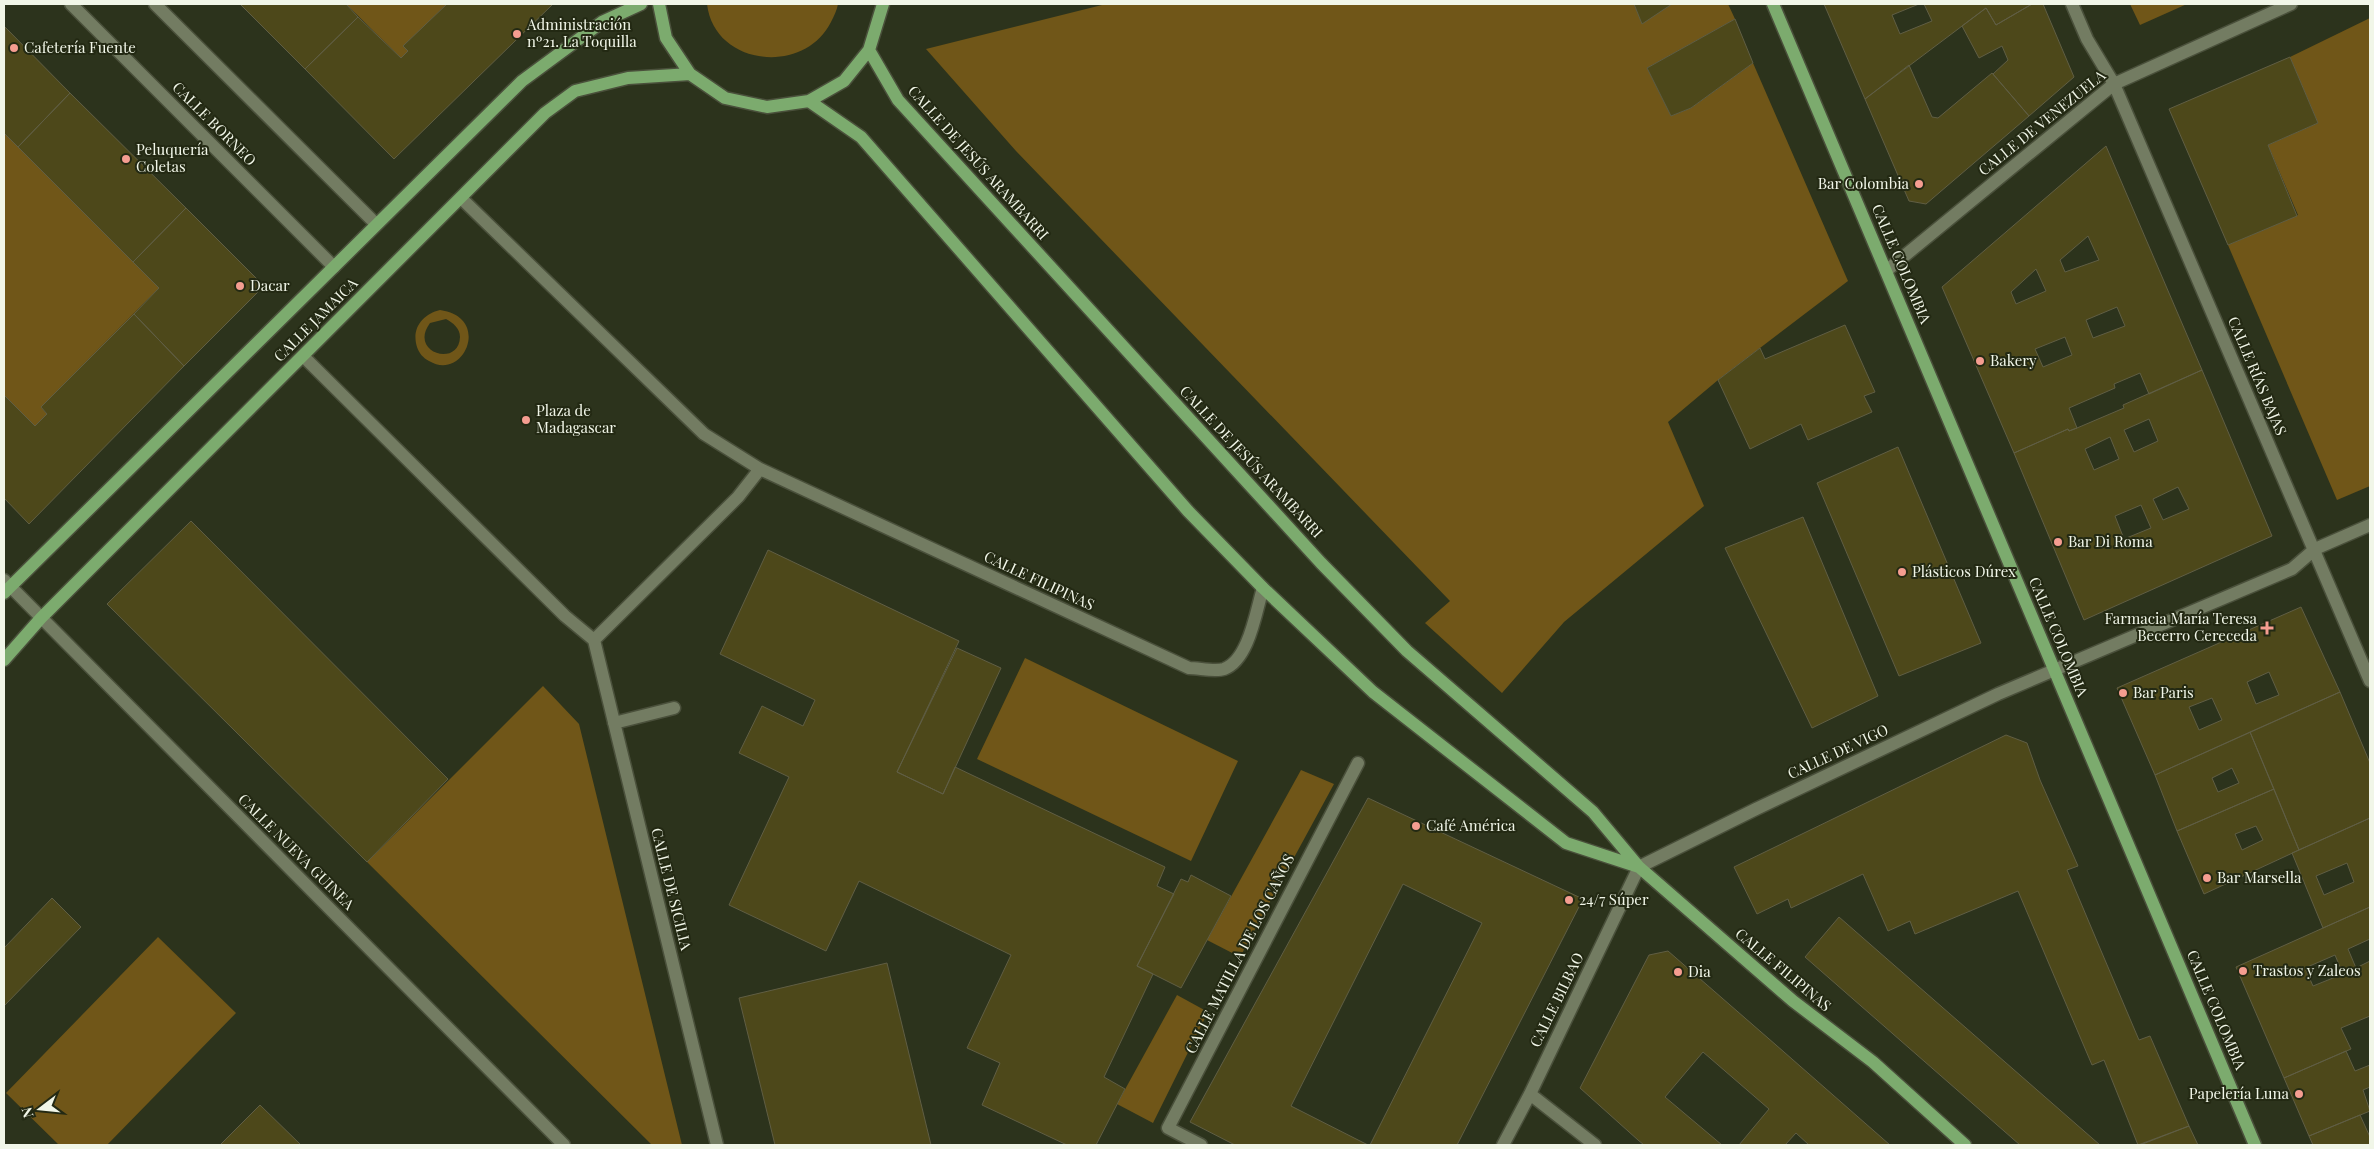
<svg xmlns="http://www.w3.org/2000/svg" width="2374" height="1149" font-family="'Playfair Display',serif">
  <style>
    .green { fill: #705618; fill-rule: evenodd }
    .building { fill: #4d481a; stroke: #605e44; fill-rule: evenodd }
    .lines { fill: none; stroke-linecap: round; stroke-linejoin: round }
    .minor-casing { stroke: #4a503b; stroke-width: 15 }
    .major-casing { stroke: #4a503b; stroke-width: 15 }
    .minor { stroke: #737c62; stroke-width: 12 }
    .major { stroke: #7cab6e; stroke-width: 12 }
    .poi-dot { fill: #f59d90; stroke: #232913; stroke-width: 2 }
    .labels { text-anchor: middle; stroke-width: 4; stroke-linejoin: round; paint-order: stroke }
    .poi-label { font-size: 15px; fill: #f1f6e8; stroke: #232913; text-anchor: start }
    .street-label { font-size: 15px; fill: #f1f6e8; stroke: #232913 }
  </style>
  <rect width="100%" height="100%" fill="#2c331c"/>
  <!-- green -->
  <path class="green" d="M 346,4 L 447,4 L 404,46 L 408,51 L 401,58 Z
    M 707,4 L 838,4 C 837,10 834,16 831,22 C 804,76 714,66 707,4 Z
    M 1106,4 L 1634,4 L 1642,23 L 1672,4 L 1728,4 L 1735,19 L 1647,68 L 1671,116 L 1691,108 L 1753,63 L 1848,281 L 1718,380 L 1668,422 L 1704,506 L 1564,622 L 1502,693 L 1425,623 L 1450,601 L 1016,151 L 926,49 Z
    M 2130,4 L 2187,4 L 2140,25 Z
    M 2370,18 L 2370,486 L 2337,500 L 2228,245 L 2298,215 L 2268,145 L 2318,123 L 2290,57 Z
    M 4,133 L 159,288 L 41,407 L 47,414 L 35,426 L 4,395 Z
    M 440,310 C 492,317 464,382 429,361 C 423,358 419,353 417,347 C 411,328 423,314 440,310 ZM 446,319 C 453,323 460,328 460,337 C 459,368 408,353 430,323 Z
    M 1025,658 L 1238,761 L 1191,861 L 977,759 Z
    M 543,686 L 579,724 L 682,1145 L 652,1145 L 367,862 Z
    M 1301,770 L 1334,784 L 1240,957 L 1207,940 Z
    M 158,937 L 236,1013 L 107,1145 L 59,1145 L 6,1093 Z
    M 1177,995 L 1208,1012 L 1153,1123 L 1117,1104 Z"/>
  <!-- building -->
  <path class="building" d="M 240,4 L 346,4 L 358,17 L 305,69 Z
    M 447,4 L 553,4 L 394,159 L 305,69 L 358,17 L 401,58 L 408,51 L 403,46 Z
    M 1634,4 L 1672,4 L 1642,24 Z
    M 1824,4 L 1919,4 L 1892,15 L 1900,34 L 1932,21 L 1924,4 L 2032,4 L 1996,25 L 1986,8 L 1865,99 Z
    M 2032,4 L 2043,4 L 2074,77 L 2029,116 L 1993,74 L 2008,60 L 2002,46 L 1979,58 L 1962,26 L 1986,8 L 1996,25 Z
    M 1735,19 L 1753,63 L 1691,108 L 1671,116 L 1647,68 Z
    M 5,27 L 70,93 L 18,147 L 4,133 Z
    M 2290,57 L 2318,123 L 2268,145 L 2297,216 L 2228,245 L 2169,109 Z
    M 1909,65 L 1932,117 L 1938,118 L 1992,73 L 2029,116 L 1926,204 L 1909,201 L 1865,99 Z
    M 70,93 L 186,208 L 133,262 L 18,147 Z
    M 2106,146 L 2202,370 L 2149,394 L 2140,373 L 2114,384 L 2115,388 L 2069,408 L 2077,428 L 2069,431 L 2068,429 L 2014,453 L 1942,287 ZM 2088,236 L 2099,260 L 2065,272 L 2060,260 ZM 2036,269 L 2046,291 L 2016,304 L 2011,292 ZM 2117,307 L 2125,326 L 2093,338 L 2086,320 ZM 2065,337 L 2072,355 L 2043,367 L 2035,349 Z
    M 186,208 L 264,286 L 184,366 L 134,314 L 159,288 L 133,262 Z
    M 134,314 L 184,366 L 29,524 L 4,498 L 4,395 L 35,426 L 47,414 L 41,407 Z
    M 1845,325 L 1875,392 L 1864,396 L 1872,412 L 1808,440 L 1801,424 L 1750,449 L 1718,380 L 1760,348 L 1765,359 Z
    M 2202,370 L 2272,536 L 2084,620 L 2014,453 L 2068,429 L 2069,431 L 2077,428 L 2124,408 L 2123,405 ZM 2149,419 L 2158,441 L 2134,452 L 2124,430 ZM 2110,437 L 2119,459 L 2094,470 L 2085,449 ZM 2178,487 L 2189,509 L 2163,520 L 2153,499 ZM 2141,505 L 2151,528 L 2124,539 L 2115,516 Z
    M 1898,447 L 1981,643 L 1899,676 L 1817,483 Z
    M 1803,517 L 1878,696 L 1812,728 L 1725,548 Z
    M 191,521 L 448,779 L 367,862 L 107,604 Z
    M 768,550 L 959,641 L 897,772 L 943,794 L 955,767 L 1165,867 L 1157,886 L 1174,894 L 1137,966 L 1153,974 L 1104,1077 L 1125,1089 L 1096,1145 L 1067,1145 L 982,1105 L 1000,1063 L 967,1048 L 1011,955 L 859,881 L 826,951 L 729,905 L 789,777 L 739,753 L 762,706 L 803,726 L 815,700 L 720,654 Z
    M 2301,607 L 2340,692 L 2155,775 L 2117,688 ZM 2269,672 L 2279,695 L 2256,704 L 2247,682 ZM 2212,698 L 2222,720 L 2199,730 L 2189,707 Z
    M 957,648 L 1001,668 L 943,794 L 897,772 Z
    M 2340,692 L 2370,763 L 2370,818 L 2299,850 L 2250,732 Z
    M 2250,732 L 2274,789 L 2177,831 L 2155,775 ZM 2232,768 L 2239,783 L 2218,792 L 2212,778 Z
    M 2006,735 L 2027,743 L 2040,780 L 2078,866 L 2067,870 L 2102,953 L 2139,1040 L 2150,1036 L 2189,1126 L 2138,1145 L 2104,1060 L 2092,1065 L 2018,891 L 1915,934 L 1910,921 L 1888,931 L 1863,874 L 1791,908 L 1788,899 L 1757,914 L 1734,867 Z
    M 2274,789 L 2299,850 L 2204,894 L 2177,831 ZM 2256,826 L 2263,840 L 2242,850 L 2235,834 Z
    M 1368,798 L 1583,899 L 1457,1145 L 1370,1145 L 1482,923 L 1403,884 L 1291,1106 L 1368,1145 L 1235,1145 L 1190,1122 Z
    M 2370,818 L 2370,907 L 2323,928 L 2292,853 ZM 2347,863 L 2354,882 L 2324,895 L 2316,876 Z
    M 1191,875 L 1231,896 L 1181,988 L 1137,966 L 1181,879 L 1188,882 Z
    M 52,898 L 81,927 L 4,1006 L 4,948 Z
    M 2370,907 L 2370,939 L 2348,949 L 2356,968 L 2370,961 L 2370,1016 L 2341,1028 L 2351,1049 L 2284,1078 L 2236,967 ZM 2335,955 L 2343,974 L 2313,986 L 2305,968 Z
    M 1839,917 L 2100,1145 L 2020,1145 L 1805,957 Z
    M 1668,951 L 1776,1045 L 1890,1145 L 1809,1145 L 1796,1133 L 1785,1145 L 1739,1145 L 1769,1109 L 1703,1052 L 1665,1097 L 1722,1145 L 1644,1145 L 1638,1140 L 1580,1088 L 1649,955 Z
    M 887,963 L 931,1145 L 775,1145 L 739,998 Z
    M 2346,1051 L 2355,1071 L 2370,1065 L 2370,1087 L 2363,1090 L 2370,1111 L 2309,1136 L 2284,1078 Z
    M 260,1105 L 301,1145 L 220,1145 Z
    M 2360,1115 L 2370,1137 L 2370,1145 L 2313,1145 L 2309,1136 Z
    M 2189,1126 L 2198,1145 L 2140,1145 Z"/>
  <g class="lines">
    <!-- minor casing -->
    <g class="minor-casing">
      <path id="minor" d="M 71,4 L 334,267
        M 155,4 L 376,224
        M 2072,4 L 2087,39 L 2114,84 L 2370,681
        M 461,198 L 704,434 L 760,469 L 1189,668 C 1199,668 1215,672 1224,669 C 1249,660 1256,611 1263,588
        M 1886,271 L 2114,84 L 2291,4
        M 303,356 L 565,616 L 594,640
        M 4,580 L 564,1145
        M 594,640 L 717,1145
        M 594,640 L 738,497 L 760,469
        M 614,723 L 674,708
        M 1530,1094 L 1595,1145
        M 1201,1145 L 1168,1128 L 1358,763
        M 1503,1145 L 1530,1094 L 1639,867 L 1756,809 L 1998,694 L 2292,569 L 2315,549 L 2370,525"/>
    </g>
    <!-- major casing -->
    <g class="major-casing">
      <path id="major" d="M 659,4 L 666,38 L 690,74 L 725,98 L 767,107 L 809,101 L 844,81 L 869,50 L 883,4
        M 1773,4 L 2255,1145
        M 869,50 L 898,100 L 1321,563 L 1407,651 L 1593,812 L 1639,867
        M 809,101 L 861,137 L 1188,511 L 1263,588 L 1373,692 L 1566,843 L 1639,867 L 1793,1001 L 1873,1062 L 1965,1145
        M 4,593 L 522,81 L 602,22 L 641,4
        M 4,660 L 41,618 L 545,113 L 575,91 L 628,78 L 690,74"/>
    </g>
    <!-- minor -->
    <use href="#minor" class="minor"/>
    <!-- major -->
    <use href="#major" class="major"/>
  </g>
  <!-- markers -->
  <g class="poi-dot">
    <circle cx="517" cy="34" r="5"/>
    <circle cx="14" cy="48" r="5"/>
    <circle cx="126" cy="159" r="5"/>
    <circle cx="1919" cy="184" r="5"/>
    <circle cx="240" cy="286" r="5"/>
    <circle cx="1980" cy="361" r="5"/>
    <circle cx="526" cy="420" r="5"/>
    <circle cx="2058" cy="542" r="5"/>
    <circle cx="1902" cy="572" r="5"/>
    <path d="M2264.5 620.5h5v5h5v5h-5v5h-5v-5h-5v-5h5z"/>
    <circle cx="2123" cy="693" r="5"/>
    <circle cx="1416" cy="826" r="5"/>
    <circle cx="2207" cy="878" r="5"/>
    <circle cx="1569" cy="900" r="5"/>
    <circle cx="2243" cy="971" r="5"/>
    <circle cx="1678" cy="972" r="5"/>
    <circle cx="2299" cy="1094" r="5"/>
  </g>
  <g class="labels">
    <!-- poi labels -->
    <g class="poi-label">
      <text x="527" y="30">Administración<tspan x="527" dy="17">nº21. La Toquilla</tspan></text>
      <text x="24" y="53">Cafetería Fuente</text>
      <text x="136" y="155">Peluquería<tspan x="136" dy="17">Coletas</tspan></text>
      <text x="1909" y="189" text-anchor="end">Bar Colombia</text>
      <text x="250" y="291">Dacar</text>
      <text x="1990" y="366">Bakery</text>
      <text x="536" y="416">Plaza de<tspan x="536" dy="17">Madagascar</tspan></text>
      <text x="2068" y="547">Bar Di Roma</text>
      <text x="1912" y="577">Plásticos Dúrex</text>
      <text x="2257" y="624" text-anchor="end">Farmacia María Teresa<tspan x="2257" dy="17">Becerro Cereceda</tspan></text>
      <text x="2133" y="698">Bar Paris</text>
      <text x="1426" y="831">Café América</text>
      <text x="2217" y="883">Bar Marsella</text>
      <text x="1579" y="905">24/7 Súper</text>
      <text x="2253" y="976">Trastos y Zaleos</text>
      <text x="1688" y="977">Dia</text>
      <text x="2289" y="1099" text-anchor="end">Papelería Luna</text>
    </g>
    <!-- street labels -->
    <g class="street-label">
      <text transform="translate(2042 123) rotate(-39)" y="5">CALLE DE VENEZUELA</text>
      <text transform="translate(214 124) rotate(45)" y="5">CALLE BORNEO</text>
      <text transform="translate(978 163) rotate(48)" y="5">CALLE DE JESÚS ARAMBARRI</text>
      <text transform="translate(1901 264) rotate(67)" y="5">CALLE COLOMBIA</text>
      <text transform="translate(316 320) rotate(-45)" y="5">CALLE JAMAICA</text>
      <text transform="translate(2257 376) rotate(67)" y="5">CALLE RÍAS BAJAS</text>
      <text transform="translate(1251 462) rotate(47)" y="5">CALLE DE JESÚS ARAMBARRI</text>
      <text transform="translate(1039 581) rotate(25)" y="5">CALLE FILIPINAS</text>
      <text transform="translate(2058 637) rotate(67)" y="5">CALLE COLOMBIA</text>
      <text transform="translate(1838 752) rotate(-25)" y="5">CALLE DE VIGO</text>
      <text transform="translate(296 852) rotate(45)" y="5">CALLE NUEVA GUINEA</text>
      <text transform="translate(671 889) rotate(76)" y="5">CALLE DE SICILIA</text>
      <text transform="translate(1240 954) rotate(-63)" y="5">CALLE MATILLA DE LOS CAÑOS</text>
      <text transform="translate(1783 970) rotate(40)" y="5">CALLE FILIPINAS</text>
      <text transform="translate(1557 1000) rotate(-64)" y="5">CALLE BILBAO</text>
      <text transform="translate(2216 1010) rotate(67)" y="5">CALLE COLOMBIA</text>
    </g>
  </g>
  <!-- border -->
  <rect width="2374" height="1149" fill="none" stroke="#f1f6e8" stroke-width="10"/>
  <!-- north arrow -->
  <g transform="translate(40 1109) rotate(254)" stroke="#232913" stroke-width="4" paint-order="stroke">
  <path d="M0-4L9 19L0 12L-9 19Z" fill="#f1f6e8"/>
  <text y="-8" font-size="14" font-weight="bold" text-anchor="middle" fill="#f1f6e8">N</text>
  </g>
</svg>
